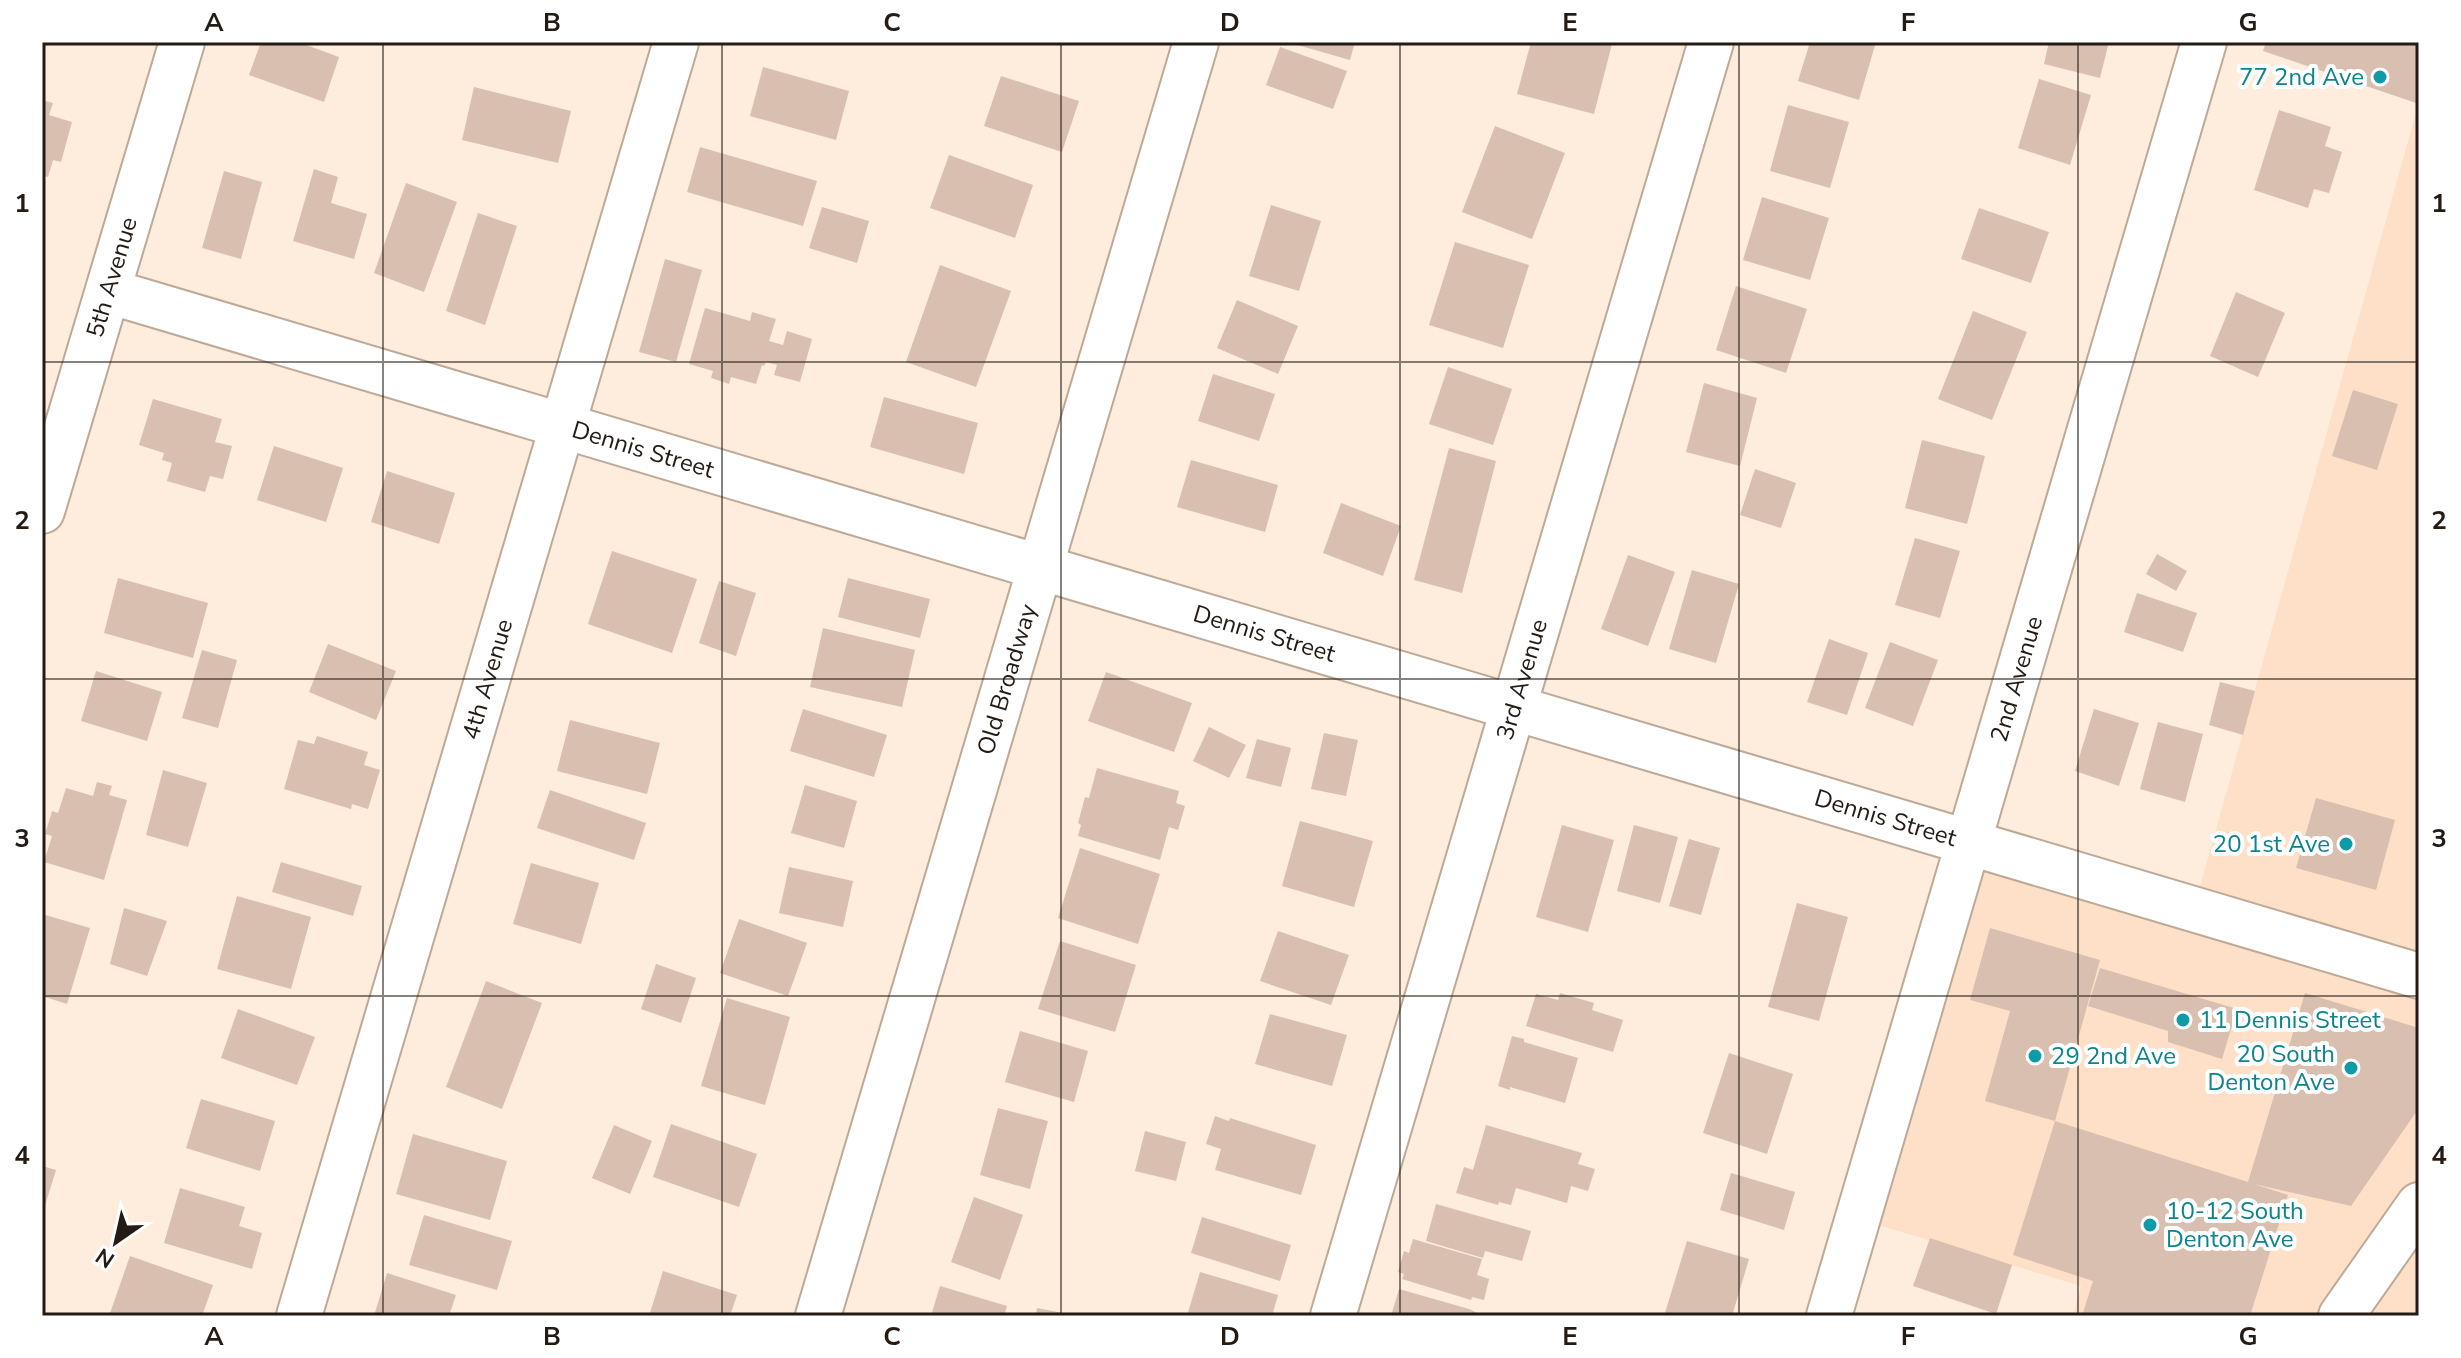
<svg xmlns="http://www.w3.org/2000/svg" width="2461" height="1358" font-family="'Nunito Sans',sans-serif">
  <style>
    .built { fill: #fde0c7 }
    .building { fill: #d9bfb0 }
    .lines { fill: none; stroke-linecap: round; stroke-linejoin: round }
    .minor-casing { stroke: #bea996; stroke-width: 48 }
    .minor { stroke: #fff; stroke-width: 44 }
    .grid { fill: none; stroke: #231b14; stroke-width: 2; stroke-opacity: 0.55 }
    .culture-dot { fill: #0f9aa8; stroke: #fff; stroke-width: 3 }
    .labels { text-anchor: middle; stroke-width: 8; stroke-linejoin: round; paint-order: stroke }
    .culture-label { font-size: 24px; fill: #0d838f; stroke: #fff; text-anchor: end }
    .street-label { font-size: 24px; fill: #231b14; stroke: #fff }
    .neatline { fill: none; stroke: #231b14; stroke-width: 3 }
    .grid-label { font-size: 26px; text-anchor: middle; font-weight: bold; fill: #231b14 }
  </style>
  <rect width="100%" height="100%" fill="#feecdc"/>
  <!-- built -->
  <path class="built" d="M 2419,102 L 2419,1316 L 2073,1316 L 2081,1286 L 1862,1220 L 1973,845 L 2193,912 Z"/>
  <!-- building -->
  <path class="building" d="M 261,42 L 298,42 L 339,57 L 324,102 L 249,75 Z
    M 1287,42 L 1355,42 L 1350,60 Z
    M 1531,42 L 1602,42 L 1612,44 L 1594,114 L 1517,94 Z
    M 1810,42 L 1876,42 L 1859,100 L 1798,81 Z
    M 2049,42 L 2109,42 L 2100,78 L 2044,64 Z
    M 2266,42 L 2419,42 L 2419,104 L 2263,51 Z
    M 1280,47 L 1347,71 L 1333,109 L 1266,85 Z
    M 763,67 L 849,91 L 836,140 L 750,116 Z
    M 1001,76 L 1079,101 L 1062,152 L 984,126 Z
    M 2039,79 L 2091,95 L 2070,165 L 2018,148 Z
    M 474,87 L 571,111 L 558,163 L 462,140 Z
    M 42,100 L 53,103 L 49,115 L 72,122 L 61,162 L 53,160 L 48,177 L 42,175 Z
    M 1788,105 L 1849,122 L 1830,188 L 1770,171 Z
    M 2279,110 L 2331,127 L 2325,146 L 2342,152 L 2329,193 L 2314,189 L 2308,208 L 2254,190 Z
    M 1495,126 L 1565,153 L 1532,239 L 1462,212 Z
    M 700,147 L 817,181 L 803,226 L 687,192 Z
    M 949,155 L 1033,185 L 1015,238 L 930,208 Z
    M 314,169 L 338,177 L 331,203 L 367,214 L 354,259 L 293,241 Z
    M 224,171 L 262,182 L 241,259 L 202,248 Z
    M 406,183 L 457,202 L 424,292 L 374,273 Z
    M 1762,197 L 1829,218 L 1810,280 L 1743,260 Z
    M 1271,205 L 1321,221 L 1299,291 L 1249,276 Z
    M 822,207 L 869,221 L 857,263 L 809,248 Z
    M 1979,208 L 2049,232 L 2031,283 L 1961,259 Z
    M 478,213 L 517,226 L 485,325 L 446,311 Z
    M 1455,242 L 1529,265 L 1503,348 L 1429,325 Z
    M 665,259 L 702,270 L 676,362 L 639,352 Z
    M 940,265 L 1011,291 L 976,387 L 906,362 Z
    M 1736,286 L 1807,309 L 1786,373 L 1716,350 Z
    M 2236,292 L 2285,313 L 2258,377 L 2210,356 Z
    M 1237,300 L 1298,326 L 1278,374 L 1217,348 Z
    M 705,308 L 750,321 L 752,312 L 776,319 L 769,341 L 783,345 L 787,331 L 812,339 L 800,382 L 774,375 L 777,365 L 766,362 L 764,366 L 762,365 L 756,384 L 731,377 L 729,384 L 711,378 L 713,371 L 689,364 Z
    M 1973,311 L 2027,332 L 1992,420 L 1938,399 Z
    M 1448,367 L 1512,389 L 1493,445 L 1429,424 Z
    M 1213,374 L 1275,394 L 1259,441 L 1198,421 Z
    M 1704,383 L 1757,398 L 1740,466 L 1686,452 Z
    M 2353,390 L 2398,404 L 2377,470 L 2332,456 Z
    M 884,397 L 978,423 L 964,474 L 870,447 Z
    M 153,399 L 222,419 L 215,442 L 232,446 L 223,479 L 210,476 L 205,492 L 167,481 L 172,463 L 162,460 L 164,453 L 139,445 Z
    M 1922,440 L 1985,456 L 1967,524 L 1905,508 Z
    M 274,446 L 343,468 L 326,522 L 257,500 Z
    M 1449,448 L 1496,461 L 1462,593 L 1414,580 Z
    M 1191,460 L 1278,485 L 1265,532 L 1177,507 Z
    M 1755,469 L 1796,483 L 1781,528 L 1740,515 Z
    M 387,471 L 455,493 L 439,544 L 371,522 Z
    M 1341,503 L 1401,526 L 1383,576 L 1323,553 Z
    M 1915,538 L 1960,551 L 1940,618 L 1895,605 Z
    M 612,551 L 697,579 L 672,653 L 588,624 Z
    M 2157,554 L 2187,571 L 2176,591 L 2146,574 Z
    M 1628,555 L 1675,572 L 1648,646 L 1601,629 Z
    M 1692,570 L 1739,584 L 1716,663 L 1669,649 Z
    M 118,578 L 208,603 L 193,658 L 104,633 Z
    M 848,578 L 930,599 L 920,638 L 838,617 Z
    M 719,581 L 756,593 L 736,656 L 699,643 Z
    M 2137,593 L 2197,613 L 2183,652 L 2124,632 Z
    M 823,628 L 915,650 L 902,707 L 810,687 Z
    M 1829,639 L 1868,653 L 1847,715 L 1807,702 Z
    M 1890,642 L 1938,660 L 1913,726 L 1865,708 Z
    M 328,644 L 396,671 L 376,720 L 309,692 Z
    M 202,650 L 237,660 L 218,728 L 182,718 Z
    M 96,671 L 162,692 L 147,741 L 81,721 Z
    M 1106,672 L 1192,703 L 1174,752 L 1088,721 Z
    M 2220,682 L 2255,691 L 2243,735 L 2209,725 Z
    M 803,709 L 887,735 L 874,777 L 790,751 Z
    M 2094,709 L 2139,723 L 2119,786 L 2075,771 Z
    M 570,720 L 660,743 L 647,794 L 557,771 Z
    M 2158,722 L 2203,734 L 2185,802 L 2140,789 Z
    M 1209,727 L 1246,745 L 1229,778 L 1193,761 Z
    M 1324,733 L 1358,740 L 1346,796 L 1311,789 Z
    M 317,736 L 368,752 L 364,765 L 380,770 L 368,809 L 352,804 L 351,809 L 284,789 L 298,740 L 314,744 Z
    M 1257,739 L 1291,748 L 1281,787 L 1246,778 Z
    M 1097,768 L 1179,791 L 1176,803 L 1185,806 L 1178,830 L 1169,827 L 1160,860 L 1078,836 L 1081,825 L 1078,823 L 1085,797 L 1089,798 Z
    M 163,770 L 207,783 L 188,847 L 146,835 Z
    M 97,782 L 112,786 L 109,795 L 127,800 L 104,880 L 44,862 L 52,836 L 45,834 L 52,811 L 58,813 L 66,788 L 93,796 Z
    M 805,785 L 857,801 L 844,848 L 791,833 Z
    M 550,790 L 646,823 L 634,860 L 537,828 Z
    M 2316,798 L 2395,820 L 2376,890 L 2296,868 Z
    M 1300,821 L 1373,841 L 1354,907 L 1282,886 Z
    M 1562,825 L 1614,840 L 1588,932 L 1536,917 Z
    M 1634,825 L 1678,837 L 1660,903 L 1617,891 Z
    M 1689,839 L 1720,848 L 1701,915 L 1669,906 Z
    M 1080,848 L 1160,874 L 1138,944 L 1058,918 Z
    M 281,862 L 362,886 L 353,916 L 272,892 Z
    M 531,863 L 599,883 L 581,944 L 513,924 Z
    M 789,867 L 853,881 L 843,927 L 779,913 Z
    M 237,896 L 311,917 L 291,989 L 217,969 Z
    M 1797,903 L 1848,917 L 1819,1021 L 1768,1007 Z
    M 124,908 L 167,921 L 147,976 L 110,964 Z
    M 42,914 L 90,928 L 67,1004 L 42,996 Z
    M 739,919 L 807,943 L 788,996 L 720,973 Z
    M 1990,928 L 2100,960 L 2055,1121 L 1985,1101 L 2010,1011 L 1970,1000 Z
    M 1278,931 L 1349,955 L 1331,1005 L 1260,981 Z
    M 1060,941 L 1136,965 L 1115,1032 L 1038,1009 Z
    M 656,964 L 696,978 L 681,1023 L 641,1009 Z
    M 2100,968 L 2237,1009 L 2222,1059 L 2168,1042 L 2168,1031 L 2088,1006 Z
    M 486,981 L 542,1003 L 502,1109 L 446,1087 Z
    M 1560,993 L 1594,1003 L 1592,1010 L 1623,1020 L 1613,1052 L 1526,1026 L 1536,994 L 1558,1000 Z
    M 2305,993 L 2419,1028 L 2419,1108 L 2351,1206 L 2254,1184 L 2288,1195 L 2250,1316 L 2082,1316 L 2093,1281 L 2013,1255 L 2055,1121 L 2248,1182 Z
    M 727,998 L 790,1017 L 765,1105 L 701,1086 Z
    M 238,1009 L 315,1037 L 297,1085 L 221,1058 Z
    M 1270,1014 L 1347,1035 L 1332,1086 L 1255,1064 Z
    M 1020,1031 L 1088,1051 L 1074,1102 L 1005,1082 Z
    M 1512,1036 L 1524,1039 L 1524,1042 L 1578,1058 L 1565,1103 L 1510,1087 L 1510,1090 L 1498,1086 Z
    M 1729,1053 L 1793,1074 L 1767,1154 L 1703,1133 Z
    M 201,1099 L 275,1121 L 260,1171 L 186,1148 Z
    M 998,1108 L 1048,1121 L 1030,1189 L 980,1175 Z
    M 1215,1116 L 1229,1121 L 1230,1118 L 1316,1145 L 1301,1195 L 1215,1170 L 1221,1149 L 1206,1144 Z
    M 671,1124 L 757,1154 L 739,1207 L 653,1177 Z
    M 614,1125 L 652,1141 L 630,1194 L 592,1178 Z
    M 1486,1125 L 1582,1153 L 1578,1164 L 1595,1169 L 1588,1191 L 1571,1186 L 1567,1203 L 1516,1188 L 1511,1205 L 1499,1202 L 1498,1205 L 1456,1193 L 1464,1167 L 1473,1170 Z
    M 1145,1131 L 1186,1142 L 1176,1181 L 1135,1171 Z
    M 413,1134 L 507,1161 L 490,1220 L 396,1194 Z
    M 42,1166 L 56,1170 L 43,1212 L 42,1212 Z
    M 1731,1173 L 1795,1192 L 1784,1230 L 1720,1210 Z
    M 180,1188 L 245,1207 L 239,1226 L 262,1233 L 252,1269 L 164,1243 Z
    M 974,1197 L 1023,1215 L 1000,1280 L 951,1262 Z
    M 1436,1204 L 1531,1231 L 1522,1261 L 1485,1251 L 1483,1258 L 1426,1241 Z
    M 424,1215 L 512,1241 L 497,1290 L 409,1265 Z
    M 1202,1217 L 1291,1245 L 1280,1281 L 1191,1253 Z
    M 1930,1238 L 2012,1265 L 1996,1314 L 1913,1286 Z
    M 1413,1239 L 1482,1259 L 1477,1275 L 1489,1279 L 1484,1300 L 1472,1297 L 1471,1300 L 1402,1279 L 1404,1274 L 1398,1272 L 1404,1251 L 1409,1253 Z
    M 1687,1241 L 1749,1259 L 1732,1316 L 1664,1316 Z
    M 130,1256 L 213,1285 L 202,1316 L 109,1316 Z
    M 663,1271 L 737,1295 L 730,1316 L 659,1316 L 650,1313 Z
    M 1200,1272 L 1278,1295 L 1272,1316 L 1187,1316 Z
    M 387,1273 L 456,1295 L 449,1316 L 374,1316 Z
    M 940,1286 L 1007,1306 L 1004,1316 L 931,1316 Z
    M 1399,1289 L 1469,1309 L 1484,1316 L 1391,1316 Z
    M 1037,1308 L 1073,1315 L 1073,1316 L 1036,1316 Z"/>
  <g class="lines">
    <!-- minor casing -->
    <g class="minor-casing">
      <g id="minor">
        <path id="s1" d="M 108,291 L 2419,976"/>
        <path id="s2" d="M 42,511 L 182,42"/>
        <path id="s3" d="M 299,1316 L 676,42"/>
        <path id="s4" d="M 818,1316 L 1196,42"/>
        <path id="s5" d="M 1333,1316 L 1711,42"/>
        <path id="s6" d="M 1829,1316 L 2204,42"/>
        <path d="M 2341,1316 L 2419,1205"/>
      </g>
    </g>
    <!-- minor -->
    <use href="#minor" class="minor"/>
  </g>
  <!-- grid -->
  <path class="grid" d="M 383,42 L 383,1316M 722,42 L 722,1316M 1061,42 L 1061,1316M 1400,42 L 1400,1316M 1739,42 L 1739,1316M 2078,42 L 2078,1316M 42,362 L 2419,362M 42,679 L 2419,679M 42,996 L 2419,996"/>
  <!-- markers -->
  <g class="culture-dot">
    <circle cx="2380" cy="77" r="8"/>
    <circle cx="2346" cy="844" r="8"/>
    <circle cx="2183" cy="1020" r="8"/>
    <circle cx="2035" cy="1056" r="8"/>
    <circle cx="2351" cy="1068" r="8"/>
    <circle cx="2150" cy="1225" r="8"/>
  </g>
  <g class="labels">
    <!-- culture labels -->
    <g class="culture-label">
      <text x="2364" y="85">77 2nd Ave</text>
      <text x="2330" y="852">20 1st Ave</text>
      <text x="2199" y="1028" text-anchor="start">11 Dennis Street</text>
      <text x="2335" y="1062">20 South<tspan x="2335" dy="28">Denton Ave</tspan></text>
      <text x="2051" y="1064" text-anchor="start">29 2nd Ave</text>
      <text x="2166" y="1219" text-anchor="start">10-12 South<tspan x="2166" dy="28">Denton Ave</tspan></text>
    </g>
    <!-- street labels -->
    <g class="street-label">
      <text dy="8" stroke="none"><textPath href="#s2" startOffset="244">5th Avenue</textPath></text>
      <text dy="8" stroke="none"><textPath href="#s1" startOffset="558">Dennis Street</textPath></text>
      <text dy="8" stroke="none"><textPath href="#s1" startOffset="1206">Dennis Street</textPath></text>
      <text dy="8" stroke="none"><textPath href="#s3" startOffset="664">4th Avenue</textPath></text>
      <text dy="8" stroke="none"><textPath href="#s4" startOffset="664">Old Broadway</textPath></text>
      <text dy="8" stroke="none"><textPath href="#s5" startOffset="664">3rd Avenue</textPath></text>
      <text dy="8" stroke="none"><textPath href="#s6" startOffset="664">2nd Avenue</textPath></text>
      <text dy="8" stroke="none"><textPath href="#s1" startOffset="1854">Dennis Street</textPath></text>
    </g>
  </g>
  <!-- border -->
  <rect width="2461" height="1358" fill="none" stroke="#ffffff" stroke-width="88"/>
  <!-- north arrow -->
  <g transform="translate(116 1242) rotate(214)" stroke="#ffffff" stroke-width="6" paint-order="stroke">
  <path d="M0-6L14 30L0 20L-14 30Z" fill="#231b14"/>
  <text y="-12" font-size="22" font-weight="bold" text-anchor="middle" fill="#231b14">N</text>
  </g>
  <rect x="44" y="44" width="2373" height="1270" class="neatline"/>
  <g class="grid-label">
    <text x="214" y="31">A</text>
    <text x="552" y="31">B</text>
    <text x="892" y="31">C</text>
    <text x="1230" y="31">D</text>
    <text x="1570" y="31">E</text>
    <text x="1908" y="31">F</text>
    <text x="2248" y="31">G</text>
    <text x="22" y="212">1</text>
    <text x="2439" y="212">1</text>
    <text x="22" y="529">2</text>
    <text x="2439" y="529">2</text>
    <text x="22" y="847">3</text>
    <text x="2439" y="847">3</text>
    <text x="22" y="1164">4</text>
    <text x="2439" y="1164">4</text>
    <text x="214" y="1345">A</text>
    <text x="552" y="1345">B</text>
    <text x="892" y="1345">C</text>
    <text x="1230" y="1345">D</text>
    <text x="1570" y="1345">E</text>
    <text x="1908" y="1345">F</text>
    <text x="2248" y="1345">G</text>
  </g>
</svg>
